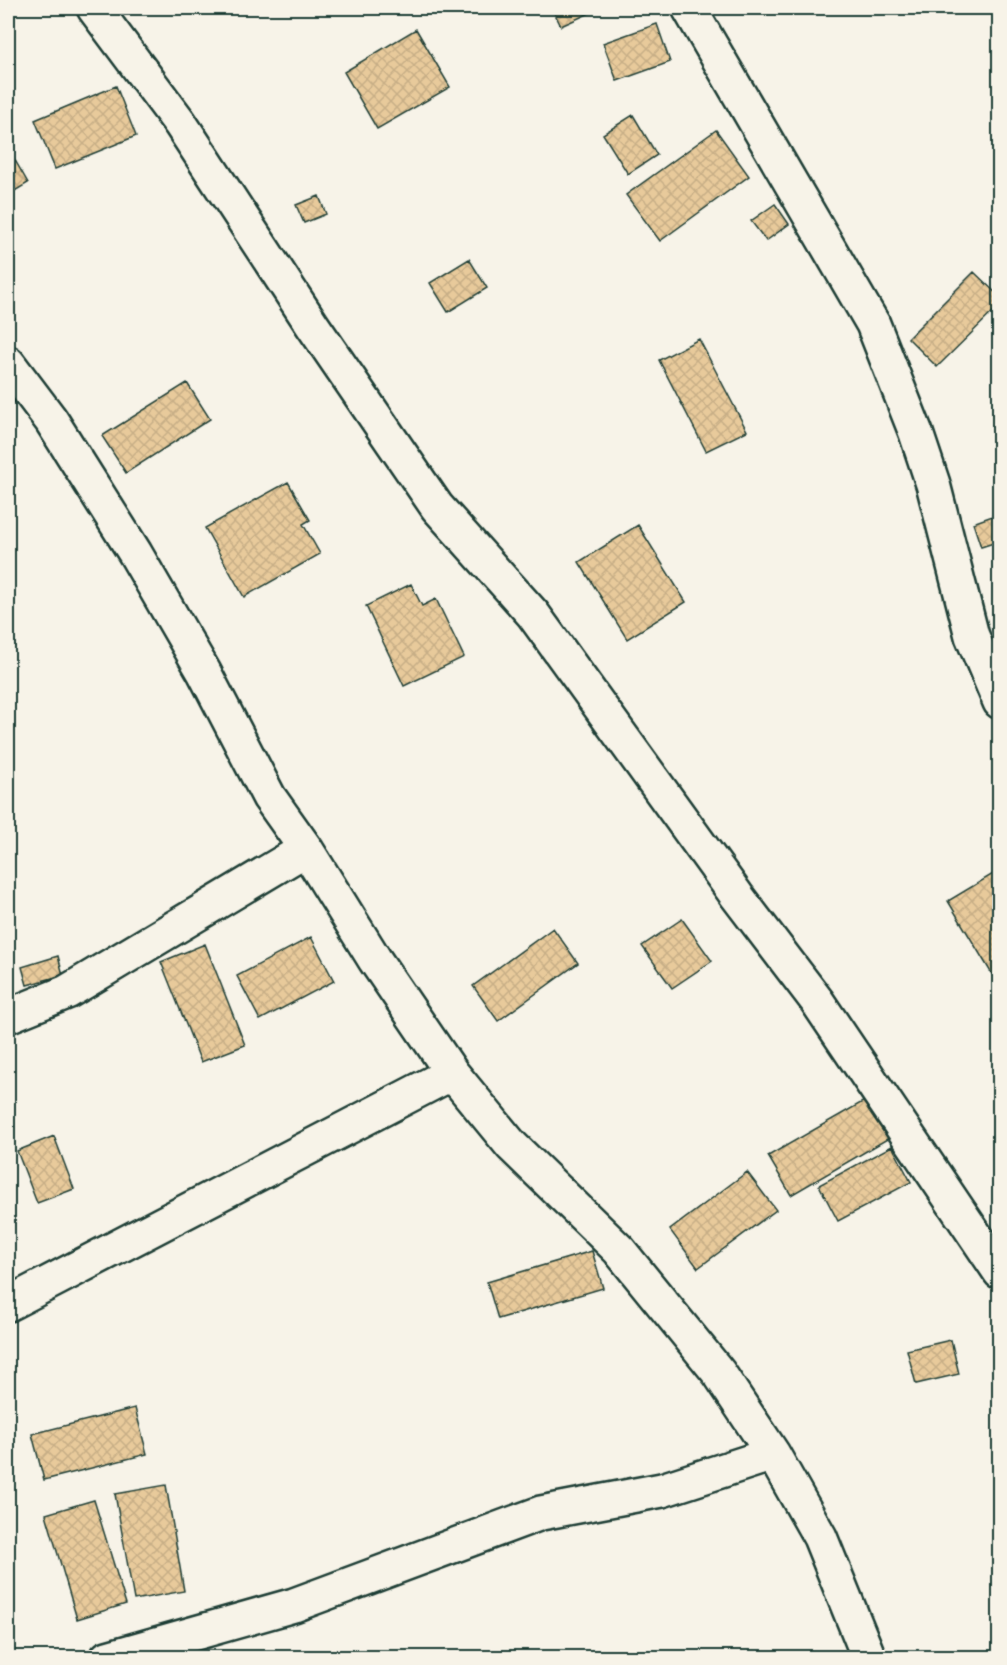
<svg xmlns="http://www.w3.org/2000/svg" width="1007" height="1665" font-family="'Balsamiq Sans',sans-serif">
  <style>
    .building { fill: url(#building-cross-hatch); stroke: #1f3d34; stroke-width: 1.5 }
    .lines { fill: none; stroke-linecap: round; stroke-linejoin: round }
    .minor-casing { stroke: #1f3d34; stroke-width: 38 }
    .minor { stroke: #f7f3e8; stroke-width: 33 }
  </style>
  <defs>
    <pattern id="building-cross-hatch" width="8" height="8" patternUnits="userSpaceOnUse" patternTransform="scale(1.5)"><rect width="8" height="8" fill="#e8ca9b"/><path d="M0 0l8 8M0 8l8-8" fill="none" stroke="#c7ae86"/></pattern>
  </defs>
  <rect width="100%" height="100%" fill="#f7f3e8"/>
  <filter id="ink" filterUnits="userSpaceOnUse"><feTurbulence type="fractalNoise" baseFrequency=".0167" numOctaves="2"/><feDisplacementMap in="SourceGraphic" scale="12" xChannelSelector="R" yChannelSelector="G"/><feConvolveMatrix kernelMatrix="1 2 1 2 8 2 1 2 1" color-interpolation-filters="sRGB"/></filter>
  <g filter="url(#ink)">
    <!-- building -->
    <path class="building" d="M 552,8 L 601,8 L 561,26 Z
      M 657,24 L 670,62 L 617,81 L 603,43 Z
      M 416,29 L 450,87 L 377,129 L 344,72 Z
      M 116,86 L 136,136 L 55,169 L 35,120 Z
      M 633,115 L 657,155 L 628,174 L 603,134 Z
      M 716,130 L 749,176 L 660,241 L 626,195 Z
      M 8,148 L 28,183 L 8,195 Z
      M 319,196 L 326,214 L 304,223 L 296,205 Z
      M 775,204 L 789,224 L 766,241 L 751,221 Z
      M 469,259 L 487,288 L 448,312 L 430,283 Z
      M 974,272 L 1000,297 L 1000,305 L 937,367 L 908,338 Z
      M 699,339 L 747,431 L 706,451 L 659,360 Z
      M 187,383 L 210,419 L 126,473 L 102,436 Z
      M 288,482 L 310,520 L 303,524 L 320,554 L 244,597 L 205,528 Z
      M 998,514 L 1000,541 L 981,547 L 973,523 Z
      M 638,525 L 686,602 L 627,639 L 579,562 Z
      M 411,584 L 422,606 L 436,599 L 464,657 L 404,686 L 366,606 Z
      M 998,871 L 1000,983 L 998,984 L 948,901 Z
      M 682,919 L 712,961 L 672,988 L 642,946 Z
      M 553,928 L 578,963 L 498,1021 L 473,986 Z
      M 311,937 L 334,981 L 260,1020 L 237,976 Z
      M 205,944 L 245,1045 L 201,1062 L 161,962 Z
      M 58,956 L 63,975 L 27,985 L 22,967 Z
      M 866,1100 L 889,1138 L 791,1195 L 768,1156 Z
      M 54,1136 L 74,1189 L 37,1203 L 17,1151 Z
      M 892,1146 L 911,1182 L 838,1221 L 819,1185 Z
      M 747,1172 L 776,1210 L 698,1268 L 670,1230 Z
      M 592,1251 L 603,1288 L 498,1319 L 487,1282 Z
      M 951,1340 L 959,1374 L 916,1384 L 907,1350 Z
      M 135,1408 L 147,1454 L 44,1480 L 32,1434 Z
      M 166,1485 L 184,1591 L 134,1600 L 115,1494 Z
      M 94,1500 L 126,1604 L 77,1619 L 46,1514 Z"/>
    <g class="lines">
      <!-- minor casing -->
      <g class="minor-casing">
        <path id="minor" d="M 94,8 L 180,123 L 313,326 L 437,507 L 533,614 L 737,896 L 817,1001 L 1000,1272
          M 689,8 L 873,324 L 916,433 L 933,484 L 972,636 L 1000,702
          M 8,363 L 51,420 L 135,553 L 204,672 L 269,797 L 306,849 L 375,960 L 452,1073 L 512,1146 L 619,1250 L 719,1373 L 773,1454 L 820,1537 L 869,1658
          M 8,1016 L 67,992 L 306,849
          M 8,1304 L 452,1073
          M 107,1658 L 294,1605 L 541,1513 L 662,1490 L 773,1454"/>
      </g>
      <!-- minor -->
      <use href="#minor" class="minor"/>
    </g>
  </g>
  <!-- margin -->
  <rect width="1007" height="1665" fill="none" stroke="#f7f3e8" stroke-width="30"/>
  <rect x="15" y="15" width="977" height="1635" fill="none" stroke="#1f3d34" stroke-width="2" filter="url(#ink)"/>
</svg>
